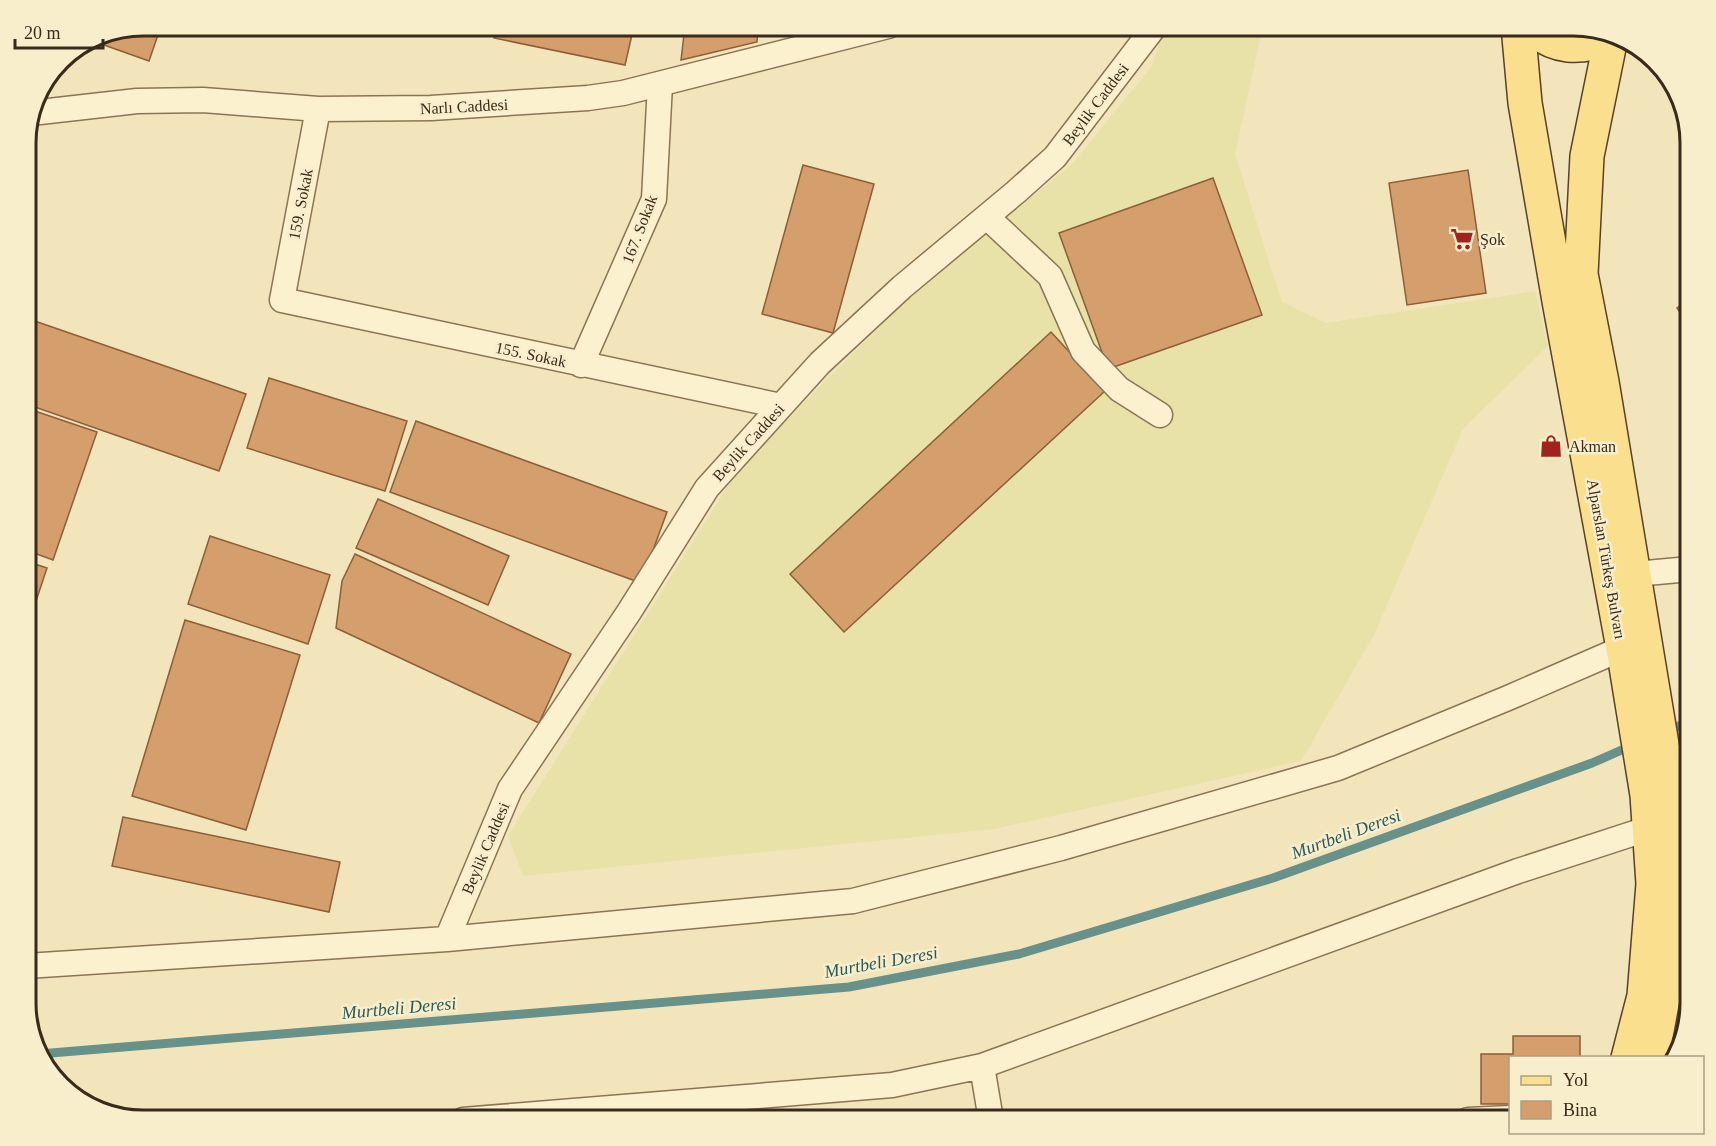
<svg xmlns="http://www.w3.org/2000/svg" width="1716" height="1146" font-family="Georgia,serif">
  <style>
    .farmland { fill: #e8e2a8 }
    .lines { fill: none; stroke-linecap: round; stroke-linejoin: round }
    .stream { stroke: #679189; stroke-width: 9 }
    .building { fill: #d49e6d; stroke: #8d5e37; stroke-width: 1.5 }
    .street-casing { stroke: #8b7454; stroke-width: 27 }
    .primary-casing { stroke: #584129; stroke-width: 36 }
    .street { stroke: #fcf1cf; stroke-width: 24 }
    .primary { stroke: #fadf8e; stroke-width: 33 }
    .labels { text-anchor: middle; stroke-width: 5; stroke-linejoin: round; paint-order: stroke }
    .street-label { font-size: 16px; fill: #392b1a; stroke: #f9eecc }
    .poi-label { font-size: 16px; fill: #392b1a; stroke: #f9eecc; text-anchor: start }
    .water-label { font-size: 18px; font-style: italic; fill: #285a5a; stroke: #f9eecc }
    .rim { fill: none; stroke: #392b1a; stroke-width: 3 }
  </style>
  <rect width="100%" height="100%" fill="#f2e5bc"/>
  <!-- farmland -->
  <path class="farmland" d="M 1164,26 L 1263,26 L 1235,154 L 1282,302 L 1326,323 L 1535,291 L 1548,346 L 1463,429 L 1374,635 L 1301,761 L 994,829 L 523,876 L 508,836 L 739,468 L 912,294 L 1072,164 L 1152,66 Z"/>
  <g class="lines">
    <!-- stream -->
    <path class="stream" d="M 1665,732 L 1690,721
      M 39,1054 L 849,987 L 1019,954 L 1273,878 L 1592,763 L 1633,745"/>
  </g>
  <!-- building -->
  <path class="building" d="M 143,26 L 161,26 L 149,61 L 90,40 L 99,34 Z
    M 497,26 L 634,26 L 625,65 L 494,38 Z
    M 685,26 L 758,26 L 757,42 L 681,60 Z
    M 803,165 L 874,184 L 833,333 L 762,314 Z
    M 1468,170 L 1486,293 L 1407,305 L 1389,183 Z
    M 1213,178 L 1262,315 L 1108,369 L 1059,233 Z
    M 1690,299 L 1690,327 L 1677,308 Z
    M 26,318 L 246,394 L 219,471 L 26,404 Z
    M 1051,332 L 1105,391 L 844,632 L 790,574 Z
    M 269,378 L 407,421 L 385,491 L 247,448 Z
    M 26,408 L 97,432 L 53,560 L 26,550 Z
    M 416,421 L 667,512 L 641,583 L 390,492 Z
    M 378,499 L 509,556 L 488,605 L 356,548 Z
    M 210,536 L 330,575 L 308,644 L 188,604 Z
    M 355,554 L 571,654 L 539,723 L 336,628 L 342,581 Z
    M 26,561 L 47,568 L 26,631 Z
    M 185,620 L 300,655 L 246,830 L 132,796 Z
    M 123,817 L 340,862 L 329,912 L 112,866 Z
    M 1513,1036 L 1580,1036 L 1580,1058 L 1510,1058 L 1510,1104 L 1481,1104 L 1481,1054 L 1513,1054 Z"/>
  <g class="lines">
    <!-- street casing -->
    <g class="street-casing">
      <path id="street" d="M 318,109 L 282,300 L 781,406
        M 31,113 L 137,101 L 203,100 L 318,109 L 431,108 L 588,98 L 623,93 L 888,26
        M 987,217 L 1050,276 L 1083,351 L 1119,389 L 1160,415
        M 581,365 L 654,199 L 660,84
        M 1635,574 L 1690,569
        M 447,939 L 510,789 L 629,612 L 707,488 L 820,363 L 902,287 L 1016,192 L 1055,157 L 1155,26
        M 26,966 L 447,939 L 853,901 L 1061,848 L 1338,768 L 1508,698 L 1623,648
        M 982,1066 L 991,1120
        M 463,1120 L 892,1085 L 982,1066 L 1518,871 L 1650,828
        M 1468,1120 L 1510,1118"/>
    </g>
    <!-- primary casing -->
    <g class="primary-casing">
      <path id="primary" d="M 1518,26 L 1525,103 L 1559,301 L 1623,648 L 1647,795 L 1653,884 L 1644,996 L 1628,1058
        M 1529,26 C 1555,49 1580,50 1611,37
        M 1611,38 L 1587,156 L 1581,274 L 1602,382 L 1674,817 L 1676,911 L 1670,960 L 1652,1058"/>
    </g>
    <!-- street -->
    <use href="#street" class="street"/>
    <!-- primary -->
    <use href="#primary" class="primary"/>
  </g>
  <!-- icons -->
  <defs>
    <g id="supermarket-bare" transform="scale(1.8)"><path d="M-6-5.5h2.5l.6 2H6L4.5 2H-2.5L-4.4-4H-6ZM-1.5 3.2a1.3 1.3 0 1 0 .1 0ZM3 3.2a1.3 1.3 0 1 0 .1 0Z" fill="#a0241d" stroke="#f9eecc" stroke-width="2.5" paint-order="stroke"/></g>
    <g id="shop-bare" transform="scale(1.8)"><path d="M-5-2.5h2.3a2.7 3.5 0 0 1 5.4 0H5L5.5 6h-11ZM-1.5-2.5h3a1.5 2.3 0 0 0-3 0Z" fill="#a0241d" stroke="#f9eecc" stroke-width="2.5" paint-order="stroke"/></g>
  </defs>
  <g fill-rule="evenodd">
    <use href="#supermarket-bare" x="1462" y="239"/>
    <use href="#shop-bare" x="1551" y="446"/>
  </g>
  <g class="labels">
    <!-- street labels -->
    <g class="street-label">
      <text transform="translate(1095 104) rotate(-53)" y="6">Beylik Caddesi</text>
      <text transform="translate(464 106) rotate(-3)" y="6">Narlı Caddesi</text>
      <text transform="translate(300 204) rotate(-79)" y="6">159. Sokak</text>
      <text transform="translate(639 229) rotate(-69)" y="6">167. Sokak</text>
      <text transform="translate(531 354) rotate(12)" y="6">155. Sokak</text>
      <text transform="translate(748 442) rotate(-48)" y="6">Beylik Caddesi</text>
      <text transform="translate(1607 559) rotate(80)" y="6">Alparslan Türkeş Bulvarı</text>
      <text transform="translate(485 848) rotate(-67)" y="6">Beylik Caddesi</text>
    </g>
    <!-- poi labels -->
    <g class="poi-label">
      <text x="1480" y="245">Şok</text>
      <text x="1569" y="452">Akman</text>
    </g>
    <!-- water labels -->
    <g class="water-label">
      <text transform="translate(1346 834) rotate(-20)" y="6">Murtbeli Deresi</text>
      <text transform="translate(881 962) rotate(-10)" y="6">Murtbeli Deresi</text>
      <text transform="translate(399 1008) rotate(-5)" y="6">Murtbeli Deresi</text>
    </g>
  </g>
  <!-- crop -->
  <path d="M0 0H1716V1146H0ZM143 36H1573A107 107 0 0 1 1680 143V1003A107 107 0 0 1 1573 1110H143A107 107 0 0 1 36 1003V143A107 107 0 0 1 143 36Z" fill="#f9eecc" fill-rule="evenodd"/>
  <path class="rim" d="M143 36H1573A107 107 0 0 1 1680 143V1003A107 107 0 0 1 1573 1110H143A107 107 0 0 1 36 1003V143A107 107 0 0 1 143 36Z"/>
  <!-- legend -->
  <rect x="1509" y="1056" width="195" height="78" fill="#f9eecc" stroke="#aca085" stroke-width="1.5"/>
  <rect x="1521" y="1076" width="30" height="9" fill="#fadf8e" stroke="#aca085" stroke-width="1.5"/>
  <text x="1563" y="1086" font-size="18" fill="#392b1a">Yol</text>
  <rect x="1521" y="1101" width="30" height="18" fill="#d49e6d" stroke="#aca085" stroke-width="1.5"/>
  <text x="1563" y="1116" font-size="18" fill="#392b1a">Bina</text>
  <!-- scale -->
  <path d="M15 39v9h88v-9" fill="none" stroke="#392b1a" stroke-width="3"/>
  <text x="24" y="39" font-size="18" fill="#392b1a" stroke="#f9eecc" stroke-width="4.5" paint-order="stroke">20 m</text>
</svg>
